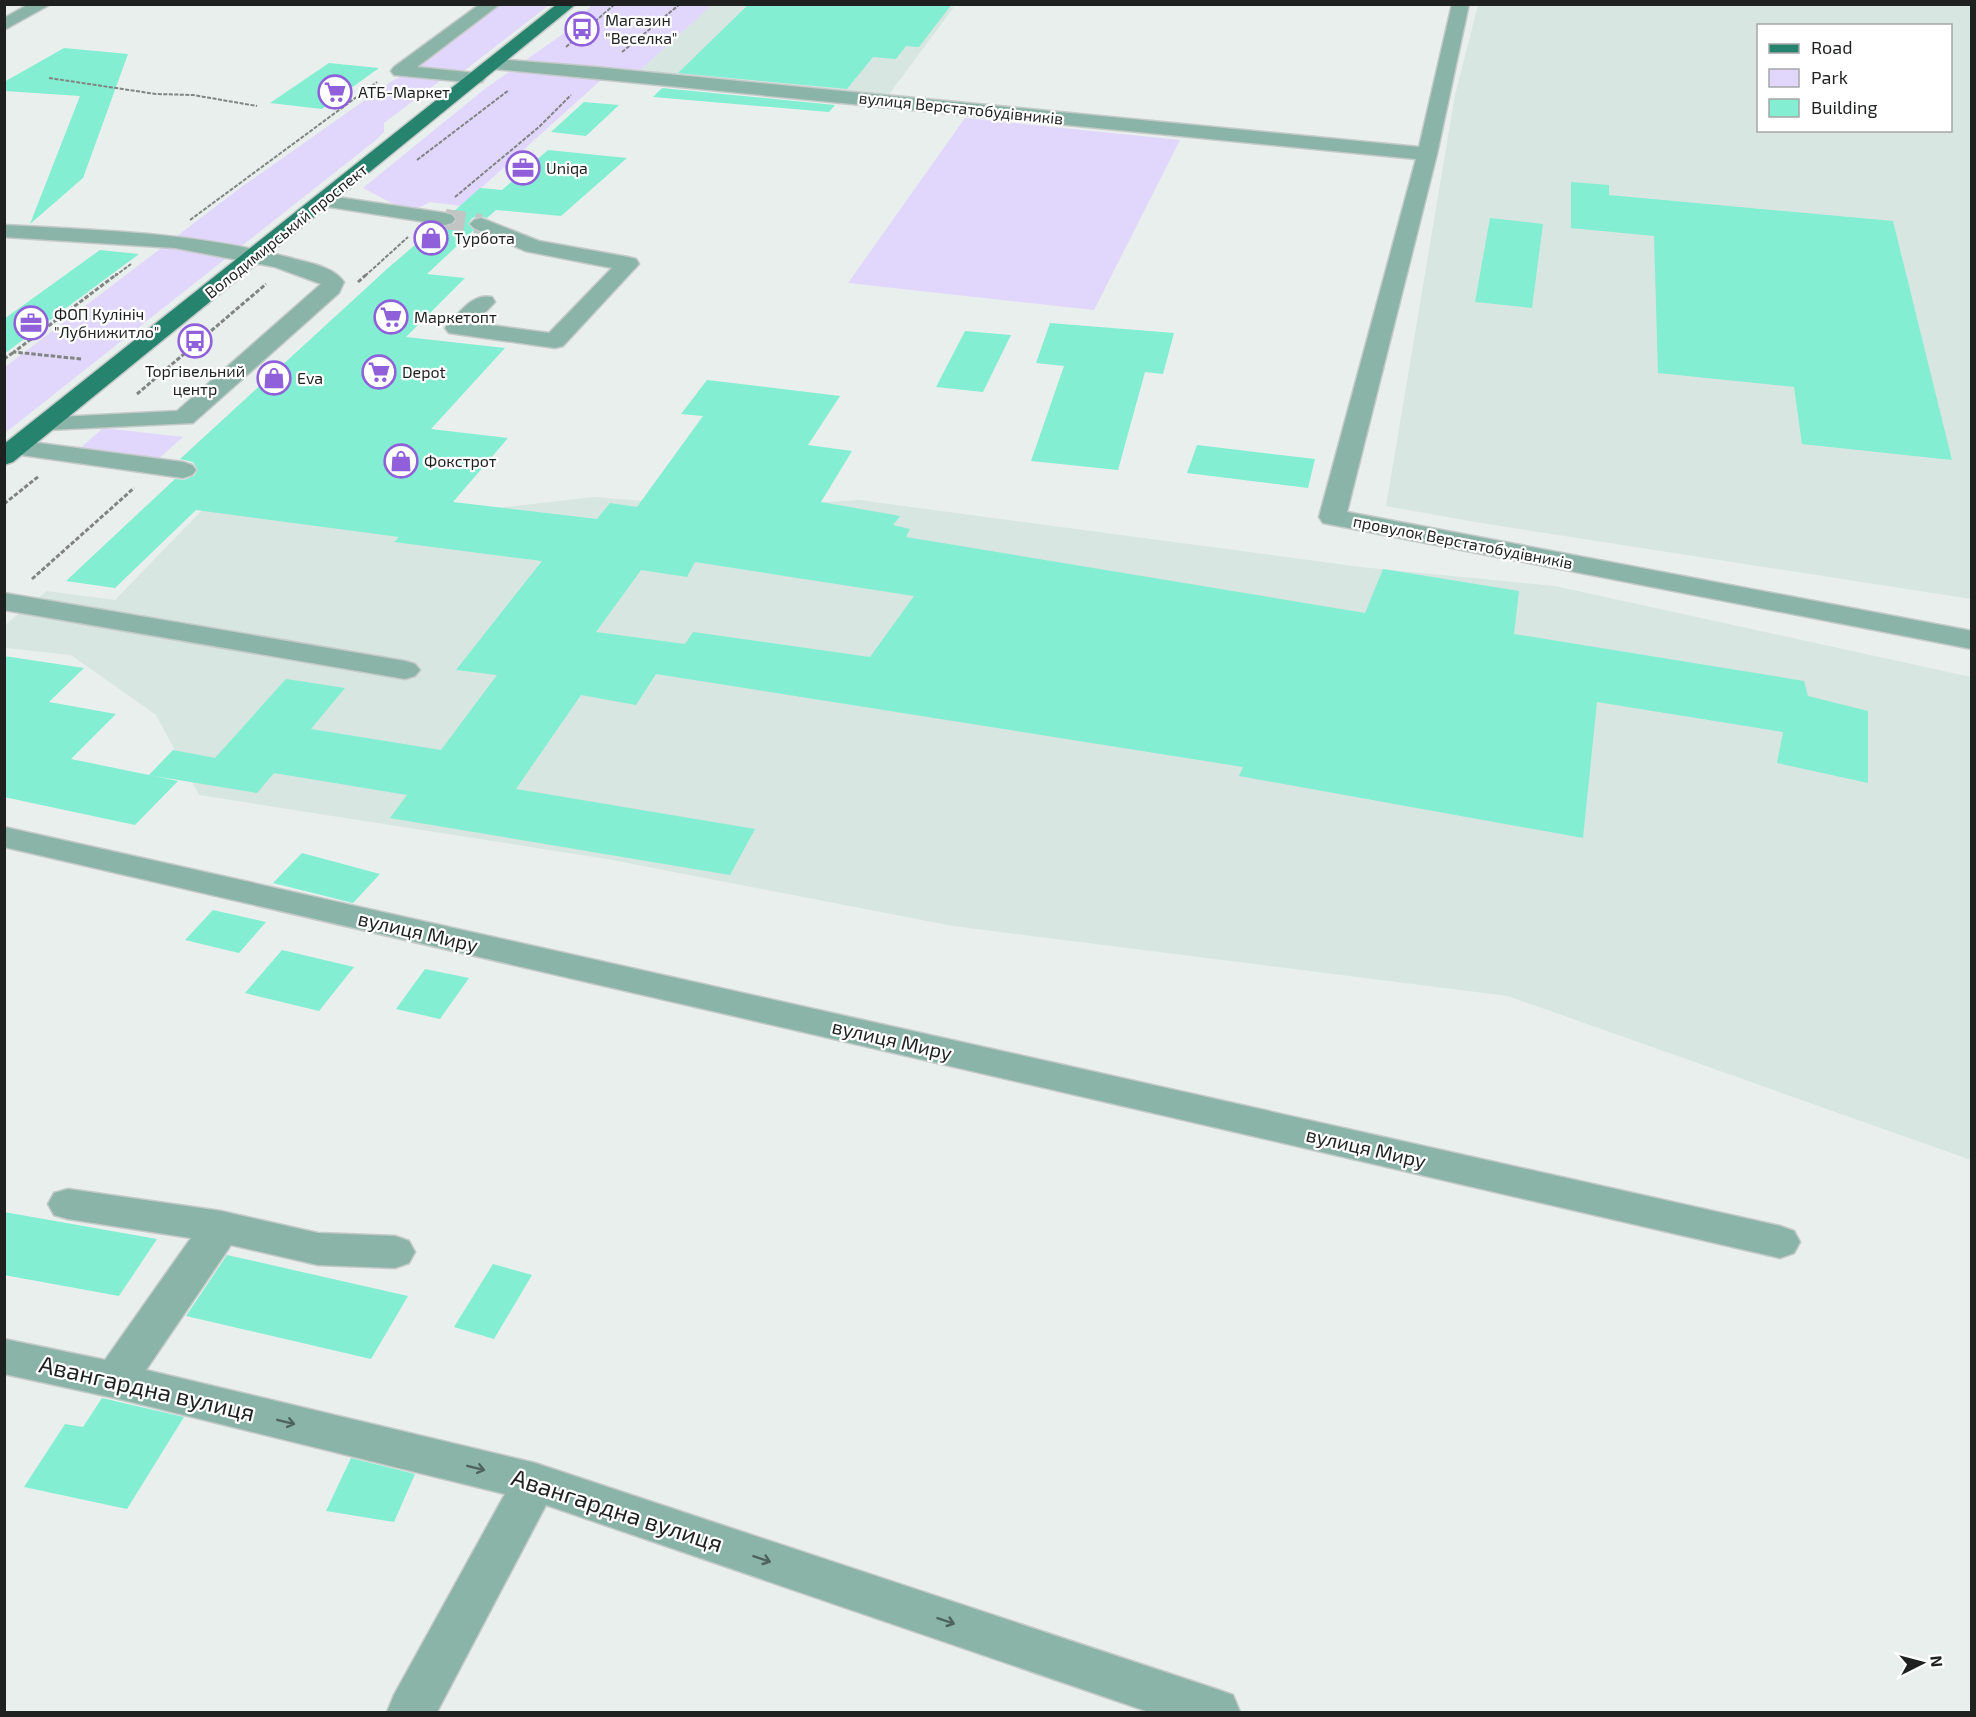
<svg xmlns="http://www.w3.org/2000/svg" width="1976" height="1717" font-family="'Exo 2',sans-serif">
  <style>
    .built { fill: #d7e6e1; fill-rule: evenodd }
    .green { fill: #e1d6fc }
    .building { fill: #83eed1; fill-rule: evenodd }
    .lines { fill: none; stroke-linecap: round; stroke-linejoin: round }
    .minor-tunnel { stroke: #c1c6c4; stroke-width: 20; stroke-dasharray: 20 10; stroke-linecap: butt }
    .minor-casing { stroke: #c5cac8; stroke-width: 3 }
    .major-casing { stroke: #c5cac8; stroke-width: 3 }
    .path-far1 { stroke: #808482; stroke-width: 2; stroke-dasharray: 4 1.5; stroke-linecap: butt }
    .path { stroke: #808482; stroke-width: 3; stroke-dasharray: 4.5 2; stroke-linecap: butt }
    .minor { fill: #8ab4a7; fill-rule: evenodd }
    .major { fill: #26836e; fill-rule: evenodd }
    .oneway { stroke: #4f635d }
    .labels { text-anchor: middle; stroke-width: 4.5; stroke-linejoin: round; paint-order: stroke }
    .far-poi-label { font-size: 16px; fill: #1f2120; stroke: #fff; text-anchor: start }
    .far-street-label { font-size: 16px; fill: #1f2120; stroke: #fff }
    .street-label { font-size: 20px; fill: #1f2120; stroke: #fff }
    .near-street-label { font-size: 24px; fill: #1f2120; stroke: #fff }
  </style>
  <rect width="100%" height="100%" fill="#e9efed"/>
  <!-- built -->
  <path class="built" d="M 929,4 L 954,7 L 887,97 L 636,74 L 712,5 Z
    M 1478,5 L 1971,5 L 1971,599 L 1481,523 L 1386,506 L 1455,95 ZM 1758,26 L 1950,26 L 1950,130 L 1758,130 Z
    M 594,497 L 740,508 L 859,500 L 1361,567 L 1555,586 L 1971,677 L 1971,1160 L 1508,996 L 953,926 L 607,859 L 199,795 L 156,715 L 71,655 L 5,648 L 5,625 L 47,591 L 115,600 L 202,510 L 470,511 Z"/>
  <!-- green -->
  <path class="green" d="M 500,5 L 549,5 L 465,70 L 441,80 L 384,123 L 384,132 L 376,140 L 5,433 L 5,367 L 240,188 L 392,81 L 414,70 Z
    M 592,5 L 712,5 L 636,74 L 611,71 L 461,206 L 430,202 L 418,208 L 399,207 L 363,188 L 486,88 L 570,29 Z
    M 965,118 L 1180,140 L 1094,310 L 848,283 Z
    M 103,428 L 183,437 L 156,461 L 76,452 Z"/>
  <!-- building -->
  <path class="building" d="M 749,4 L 952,4 L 919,47 L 906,46 L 896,59 L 873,57 L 847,89 L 678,73 Z
    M 64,48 L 128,54 L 83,178 L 30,224 L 80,96 L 4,91 L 4,82 Z
    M 329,63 L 379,68 L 322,109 L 270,103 Z
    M 662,88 L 835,105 L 829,112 L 653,97 Z
    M 584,102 L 619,105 L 586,136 L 551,132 Z
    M 548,150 L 627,158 L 561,216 L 496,210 L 487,218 L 480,216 L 472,218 L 468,224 L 474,230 L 427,274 L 465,278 L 406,337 L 505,348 L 431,429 L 508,438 L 453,502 L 597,519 L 610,503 L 637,507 L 703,416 L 681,414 L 707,380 L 840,396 L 808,445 L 852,451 L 821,502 L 900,516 L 893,525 L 910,529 L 906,537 L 1365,613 L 1383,569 L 1519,591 L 1514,634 L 1804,681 L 1808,696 L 1868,711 L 1868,783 L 1777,763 L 1783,732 L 1597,702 L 1583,838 L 1239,776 L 1243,767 L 656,674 L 636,705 L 581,695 L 516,789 L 755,829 L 730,875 L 390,818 L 407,795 L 274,773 L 257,793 L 154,776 L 178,781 L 135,825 L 4,797 L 4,656 L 84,668 L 49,702 L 116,714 L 71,759 L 149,775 L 173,750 L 215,758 L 286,679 L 345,688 L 311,729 L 441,750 L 497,675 L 456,670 L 542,561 L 394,542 L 399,537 L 196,510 L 115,588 L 66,581 L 175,479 L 184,480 L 194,476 L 198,470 L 193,462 L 180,459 L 387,269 L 437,226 L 446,227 L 454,224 L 457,219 L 452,213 L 480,188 L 502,190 ZM 695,562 L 914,596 L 870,657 L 693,632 L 685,644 L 596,632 L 641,570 L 687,577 Z
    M 1571,182 L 1609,185 L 1609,195 L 1893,221 L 1952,460 L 1802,444 L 1794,387 L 1658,373 L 1654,236 L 1571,228 Z
    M 1490,218 L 1543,224 L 1532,308 L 1475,302 Z
    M 100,250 L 139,254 L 4,354 L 4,319 Z
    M 1050,323 L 1174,333 L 1163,374 L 1145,372 L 1118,470 L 1031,461 L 1064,366 L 1036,363 Z
    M 965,331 L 1011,335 L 983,392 L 936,387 Z
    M 1197,445 L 1315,459 L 1308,488 L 1187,473 Z
    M 302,853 L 380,874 L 353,903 L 273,883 Z
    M 213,910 L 266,922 L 239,953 L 185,940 Z
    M 282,950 L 354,967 L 319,1011 L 245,993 Z
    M 425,969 L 469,978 L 440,1019 L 396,1009 Z
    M 4,1212 L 157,1239 L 119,1296 L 4,1275 Z
    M 227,1255 L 408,1296 L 371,1359 L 186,1316 Z
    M 493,1264 L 532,1275 L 494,1339 L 454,1327 Z
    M 102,1398 L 184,1417 L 127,1509 L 24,1487 L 65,1424 L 83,1427 Z
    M 351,1458 L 415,1474 L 394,1522 L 326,1511 Z"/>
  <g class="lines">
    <!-- minor-tunnel -->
    <path class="minor-tunnel" d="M 445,219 L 481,224"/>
    <!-- minor casing -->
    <g class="minor-casing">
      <path id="minor" d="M 29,4 L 51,4 L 4,30 L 4,18 Z
        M 480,4 L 500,4 L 417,67 L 476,73 L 482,74 L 485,78 L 482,82 L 476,83 L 394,75 L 391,71 L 394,67 Z
        M 1452,4 L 1469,4 L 1437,154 L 1347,512 L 1972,631 L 1972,649 L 1323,523 L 1319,517 L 1416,159 L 494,69 L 488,68 L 485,64 L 488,60 L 494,59 L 595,67 L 1419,147 Z
        M 323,195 L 445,213 L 452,215 L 455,219 L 452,223 L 445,225 L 316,205 L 313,201 L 316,197 Z
        M 481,218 L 539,241 L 628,257 L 636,259 L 639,264 L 563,346 L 555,348 L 449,333 L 445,328 L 449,323 C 461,311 473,293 492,297 L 495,302 L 475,323 L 549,333 L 612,268 L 525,251 L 474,228 L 470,224 L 474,220 Z
        M 4,225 C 101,230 197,233 291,258 C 308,263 333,266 344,282 L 339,293 L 193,423 L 47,430 L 38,428 L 35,423 L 38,418 L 177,411 L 321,284 L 275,267 L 175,248 L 4,237 Z
        M 16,440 L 183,462 L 192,465 L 196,470 L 192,475 L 183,478 L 7,453 L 4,446 L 7,443 Z
        M 4,593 L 405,661 L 415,664 L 420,670 L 415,676 L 405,679 L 4,610 Z
        M 4,827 L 1780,1226 L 1794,1231 L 1800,1242 L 1794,1253 L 1780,1258 L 4,847 Z
        M 68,1189 L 221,1211 L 318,1233 L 395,1236 L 409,1241 L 415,1252 L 409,1263 L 395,1268 L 318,1265 L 231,1245 L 146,1370 L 535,1463 L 1216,1689 L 1233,1695 L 1240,1712 L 1149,1712 L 546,1505 L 437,1712 L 387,1712 L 394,1695 L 505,1494 L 115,1398 L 4,1374 L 4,1339 L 105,1360 L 191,1238 L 68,1219 L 54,1215 L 48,1204 L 54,1193 Z"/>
    </g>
    <!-- major casing -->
    <g class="major-casing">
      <path id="major" d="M 557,4 L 576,4 L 13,462 L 4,465 L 4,444 Z"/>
    </g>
    <!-- path-far1 -->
    <path class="path-far1" d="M 566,47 L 615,4
      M 622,52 L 680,4
      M 49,78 L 156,94 L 193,95 L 257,106
      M 417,160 L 509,90
      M 455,197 L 539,127 L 571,95
      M 190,220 L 377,82
      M 115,276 L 131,264
      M 365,276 L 408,237"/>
    <!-- path -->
    <path class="path" d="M 358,282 L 367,274
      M 4,359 L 14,352
      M 81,359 L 14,352 L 117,274
      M 137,394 L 266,284
      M 4,504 L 39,476
      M 32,579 L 134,488"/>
    <!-- minor -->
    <use href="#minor" class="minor"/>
    <!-- major -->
    <use href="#major" class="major"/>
  </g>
  <!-- one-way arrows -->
  <defs><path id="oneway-shaft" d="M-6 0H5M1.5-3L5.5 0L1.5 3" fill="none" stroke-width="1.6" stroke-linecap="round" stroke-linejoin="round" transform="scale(1.5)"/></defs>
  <g class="oneway">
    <use href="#oneway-shaft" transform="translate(286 1422) rotate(14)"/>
    <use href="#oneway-shaft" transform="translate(476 1468) rotate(14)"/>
    <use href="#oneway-shaft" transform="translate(762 1559) rotate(19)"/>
    <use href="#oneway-shaft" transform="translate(946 1621) rotate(19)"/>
  </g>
  <!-- icons -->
  <defs>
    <g id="bus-ring" transform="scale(1.725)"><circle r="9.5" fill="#fff" stroke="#8f60da" stroke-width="1.5"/><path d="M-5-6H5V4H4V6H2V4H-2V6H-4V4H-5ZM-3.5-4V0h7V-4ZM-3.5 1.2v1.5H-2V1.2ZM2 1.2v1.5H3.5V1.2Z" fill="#8f60da"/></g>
    <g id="supermarket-ring" transform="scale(1.725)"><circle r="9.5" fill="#fff" stroke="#8f60da" stroke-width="1.5"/><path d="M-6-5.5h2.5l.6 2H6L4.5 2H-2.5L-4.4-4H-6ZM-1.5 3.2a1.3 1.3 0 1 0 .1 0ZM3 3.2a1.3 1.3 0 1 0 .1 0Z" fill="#8f60da"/></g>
    <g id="office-ring" transform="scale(1.725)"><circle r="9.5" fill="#fff" stroke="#8f60da" stroke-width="1.5"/><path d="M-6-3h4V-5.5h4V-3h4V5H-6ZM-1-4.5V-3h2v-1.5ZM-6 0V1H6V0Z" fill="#8f60da"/></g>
    <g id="shop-ring" transform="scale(1.725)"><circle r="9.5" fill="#fff" stroke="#8f60da" stroke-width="1.5"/><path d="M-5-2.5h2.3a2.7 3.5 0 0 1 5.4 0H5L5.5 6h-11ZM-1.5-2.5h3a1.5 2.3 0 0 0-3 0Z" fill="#8f60da"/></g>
  </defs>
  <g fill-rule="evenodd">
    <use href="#bus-ring" x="582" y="29"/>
    <use href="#supermarket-ring" x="335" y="92"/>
    <use href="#office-ring" x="523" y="168"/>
    <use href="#shop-ring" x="431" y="238"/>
    <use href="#supermarket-ring" x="391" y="317"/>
    <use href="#office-ring" x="31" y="323"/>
    <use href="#bus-ring" x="195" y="341"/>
    <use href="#supermarket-ring" x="379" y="372"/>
    <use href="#shop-ring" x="274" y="378"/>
    <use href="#shop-ring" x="401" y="461"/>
  </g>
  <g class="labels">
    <!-- far-poi labels -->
    <g class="far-poi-label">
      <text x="605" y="26">Магазин<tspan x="605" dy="18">"Веселка"</tspan></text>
      <text x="358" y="98">АТБ-Маркет</text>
      <text x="546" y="174">Uniqa</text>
      <text x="454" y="244">Турбота</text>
      <text x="54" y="320">ФОП Кулініч<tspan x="54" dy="18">"Лубнижитло"</tspan></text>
      <text x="414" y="323">Маркетопт</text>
      <text x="195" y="377" text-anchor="middle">Торгівельний<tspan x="195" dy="18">центр</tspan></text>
      <text x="402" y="378">Depot</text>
      <text x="297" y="384">Eva</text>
      <text x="424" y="467">Фокстрот</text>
    </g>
    <!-- far-street labels -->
    <g class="far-street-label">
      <text transform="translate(961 108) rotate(6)" y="6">вулиця Верстатобудівників</text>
      <text transform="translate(286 231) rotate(-39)" y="6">Володимирський проспект</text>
      <text transform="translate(1463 542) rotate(11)" y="6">провулок Верстатобудівників</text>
    </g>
    <!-- street labels -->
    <g class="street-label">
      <text transform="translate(418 932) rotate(13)" y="7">вулиця Миру</text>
      <text transform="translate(892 1040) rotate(13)" y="7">вулиця Миру</text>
      <text transform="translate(1366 1148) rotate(13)" y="7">вулиця Миру</text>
    </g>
    <!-- near-street labels -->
    <g class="near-street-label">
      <text transform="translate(147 1389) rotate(13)" y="8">Авангардна вулиця</text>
      <text transform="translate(617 1511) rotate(18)" y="8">Авангардна вулиця</text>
    </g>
  </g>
  <!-- border -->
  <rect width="1976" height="1717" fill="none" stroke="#1f2120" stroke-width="12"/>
  <!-- legend -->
  <rect x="1757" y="24" width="195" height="108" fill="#ffffff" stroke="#a5a6a6" stroke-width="1.5"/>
  <rect x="1769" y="44" width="30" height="9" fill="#26836e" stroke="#a5a6a6" stroke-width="1.5"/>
  <text x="1811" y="54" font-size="18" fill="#1f2120">Road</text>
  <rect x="1769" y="69" width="30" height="18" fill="#e1d6fc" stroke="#a5a6a6" stroke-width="1.5"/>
  <text x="1811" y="84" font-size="18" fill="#1f2120">Park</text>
  <rect x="1769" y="99" width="30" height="18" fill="#83eed1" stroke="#a5a6a6" stroke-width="1.5"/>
  <text x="1811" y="114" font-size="18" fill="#1f2120">Building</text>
  <!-- north arrow -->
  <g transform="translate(1922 1663) rotate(84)" stroke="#ffffff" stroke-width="4.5" paint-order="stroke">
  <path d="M0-4.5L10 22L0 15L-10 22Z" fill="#1f2120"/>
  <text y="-9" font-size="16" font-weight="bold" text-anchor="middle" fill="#1f2120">N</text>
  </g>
</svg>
